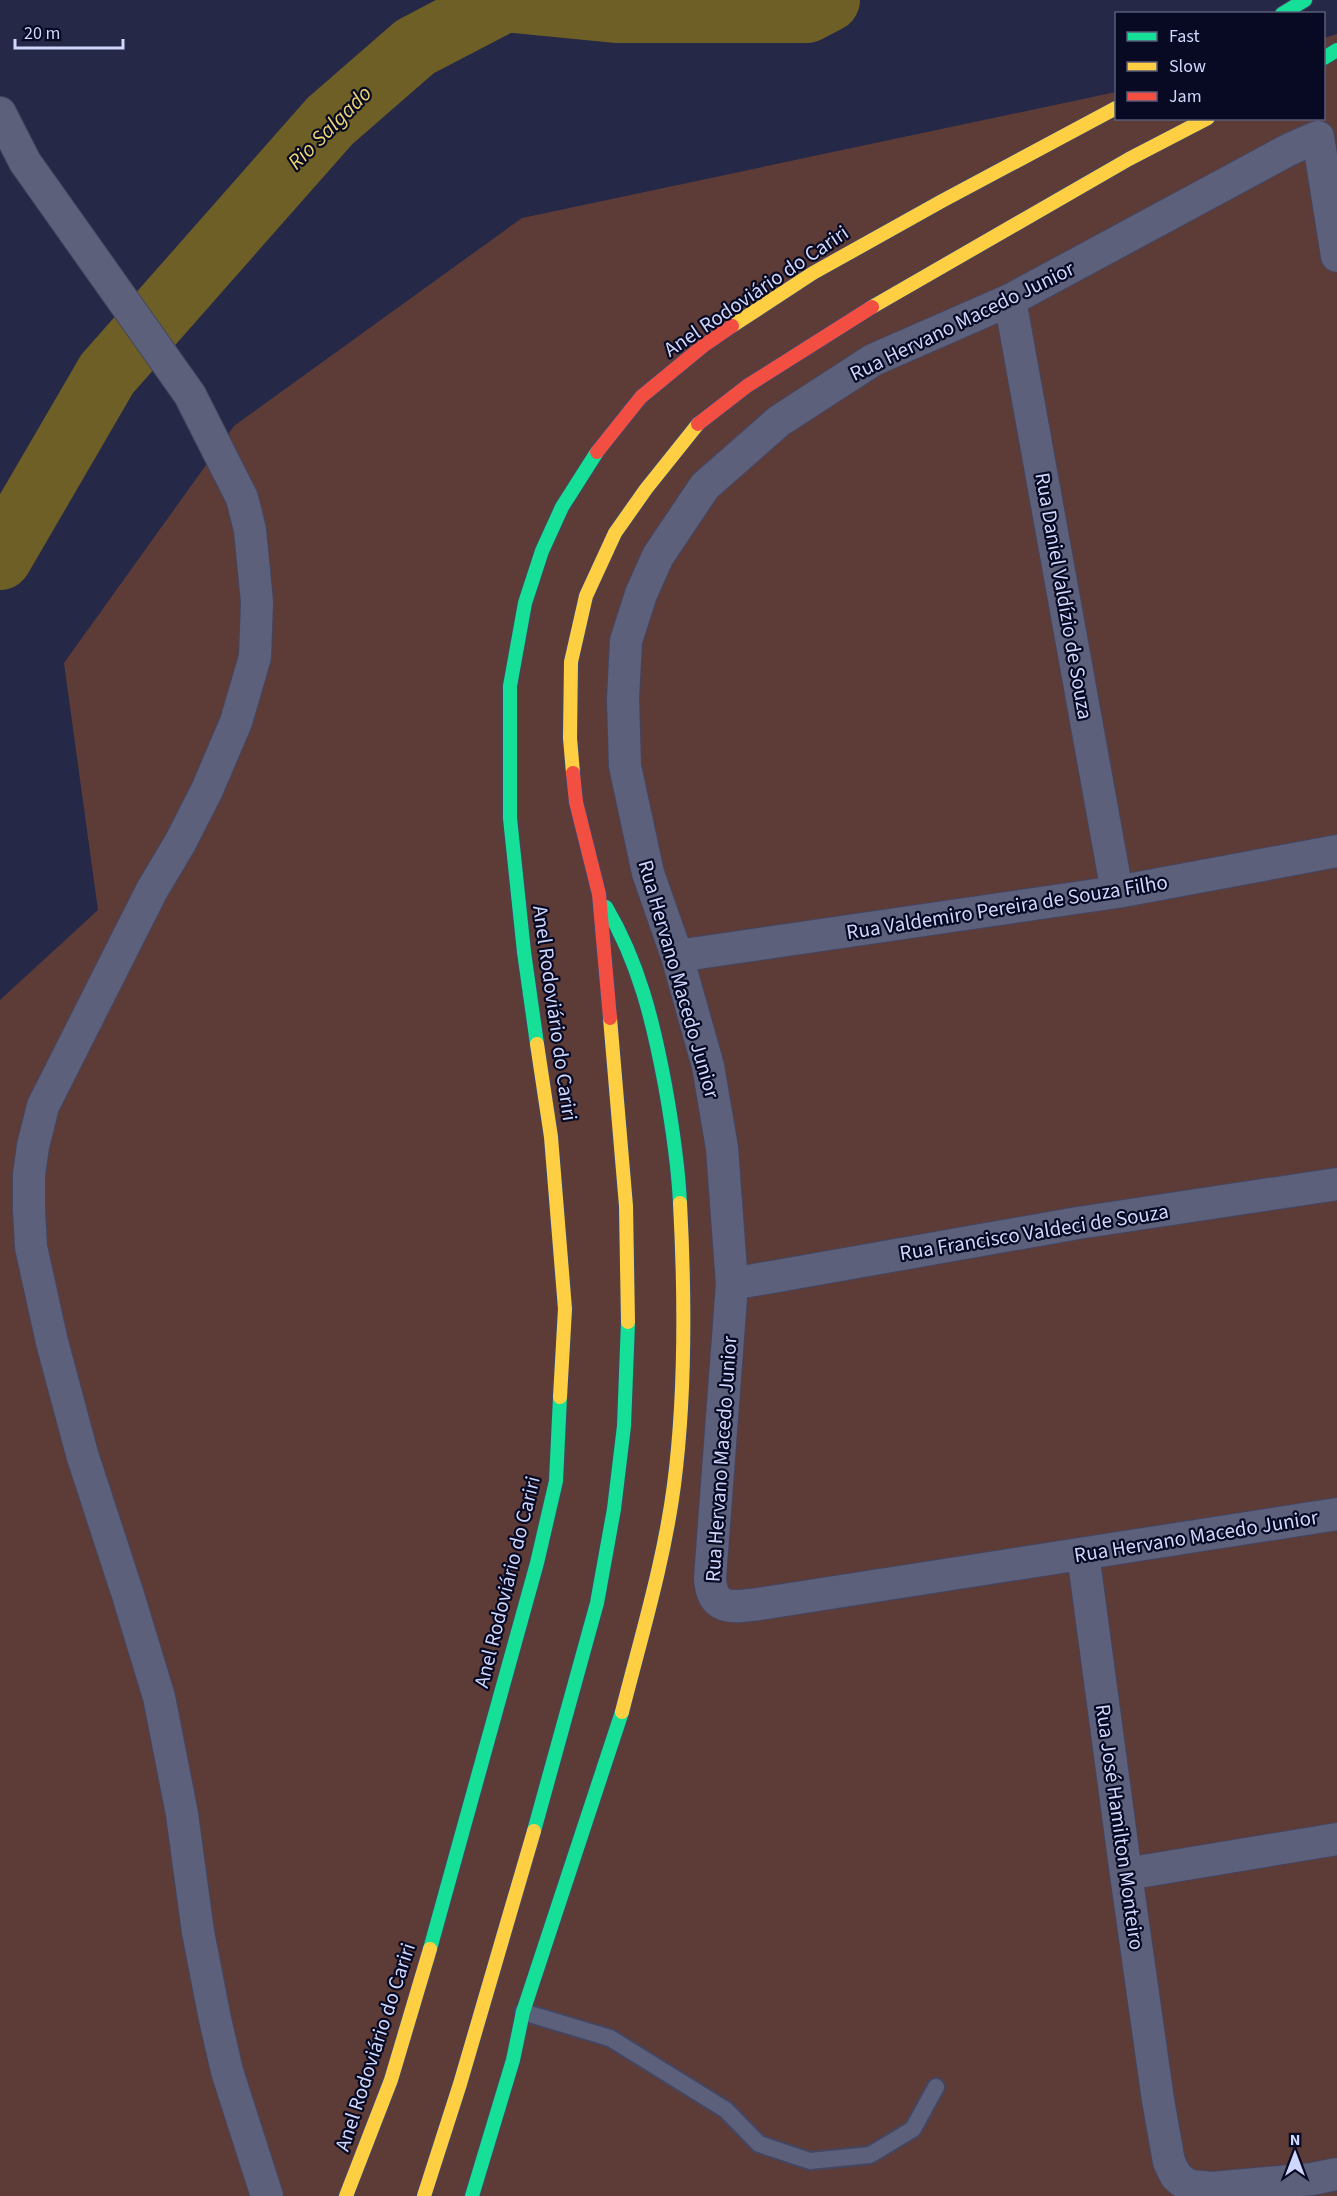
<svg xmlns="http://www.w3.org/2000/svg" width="1337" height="2196" font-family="'Source Sans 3',sans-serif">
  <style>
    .green { fill: #5d3c38 }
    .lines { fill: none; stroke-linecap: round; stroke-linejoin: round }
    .river { stroke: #6d5f25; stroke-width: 64 }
    .lane-casing { stroke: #444561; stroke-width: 20 }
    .street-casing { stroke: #444561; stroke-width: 34 }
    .fast-casing { stroke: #444561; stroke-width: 16 }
    .slow-casing { stroke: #444561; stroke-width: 16 }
    .jam-casing { stroke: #444561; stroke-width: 16 }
    .lane { stroke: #5d607a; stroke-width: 16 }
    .street { stroke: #5d607a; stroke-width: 32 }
    .fast { stroke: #16e098; stroke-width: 14 }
    .slow { stroke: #ffcf43; stroke-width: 14 }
    .jam { stroke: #f24e42; stroke-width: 14 }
    .labels { text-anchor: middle; stroke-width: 4.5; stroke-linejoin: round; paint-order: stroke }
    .street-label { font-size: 21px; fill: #cfd7fc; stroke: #080a23 }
    .water-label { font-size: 22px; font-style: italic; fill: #ebd376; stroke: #080a23 }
  </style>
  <rect width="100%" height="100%" fill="#262848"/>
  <!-- green -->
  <path class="green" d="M 1337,34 L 1337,2196 L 0,2196 L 0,1000 L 98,910 L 64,663 L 234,426 L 522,218 L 1116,92 L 1116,118 L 1324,118 L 1324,38 Z"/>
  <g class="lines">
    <!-- river -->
    <path class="river" d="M 0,558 L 107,374 L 330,121 L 415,47 L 505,0 L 616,11 L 807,11 L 828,0"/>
    <!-- lane casing -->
    <g class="lane-casing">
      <path id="lane" d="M 523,2012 L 610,2038 L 726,2110 L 759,2144 L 810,2161 L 870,2155 L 913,2129 L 936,2087"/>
    </g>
    <!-- street casing -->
    <g class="street-casing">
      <path id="street" d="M 0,113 L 25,162 L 190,395 L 242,498 L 250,530 L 257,602 L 255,657 L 236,722 L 207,790 L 180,843 L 152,890 L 43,1106 L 33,1146 L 29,1175 L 29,1210 L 31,1247 L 52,1342 L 82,1454 L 128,1595 L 159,1697 L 182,1814 L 198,1932 L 215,2019 L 227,2071 L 267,2196
        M 1337,256 L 1318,137 L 1290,149 L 1010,300 L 873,360 L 779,421 L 705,486 L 658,556 L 641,594 L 626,641 L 623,699 L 625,766 L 648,873 L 677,956 L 708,1066 L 722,1148 L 732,1284 L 710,1578 C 712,1612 733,1607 759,1604 L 1337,1514
        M 1010,300 L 1117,892
        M 677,956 L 1117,892 L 1337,851
        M 732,1284 L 1078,1223 L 1337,1184
        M 1083,1554 L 1126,1874 L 1158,2100 L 1169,2162 L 1176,2176 L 1183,2182 L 1191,2186 L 1212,2188 L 1312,2179 L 1337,2174
        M 1126,1874 L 1337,1839"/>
    </g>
    <!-- fast casing -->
    <g class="fast-casing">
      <path id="fast" d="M 1282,14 L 1305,0
        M 1324,58 L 1337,50
        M 606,907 C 639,963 653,1021 665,1085 C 672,1124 678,1163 680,1203
        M 537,1044 L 524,952 L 510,818 L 510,686 L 525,603 L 542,551 L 562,507 L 597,452
        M 534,1831 L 597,1603 L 614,1509 L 624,1426 L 628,1322
        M 430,1949 L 537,1563 L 556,1481 L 560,1397
        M 472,2196 L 513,2060 L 523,2012 L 622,1712"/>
    </g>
    <!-- slow casing -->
    <g class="slow-casing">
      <path id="slow" d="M 872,307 L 1129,159 L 1208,118
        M 732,326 L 813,273 L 942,201 L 1116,108
        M 573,773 L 570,738 L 571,662 L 586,596 L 615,533 L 646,489 L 698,424
        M 610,1018 L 626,1206 L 628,1322
        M 537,1044 L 551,1137 L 565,1309 L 560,1397
        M 622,1712 C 641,1637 664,1562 674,1485 C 686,1392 685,1296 680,1203
        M 346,2196 L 391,2080 L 430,1949
        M 424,2196 L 460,2084 L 534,1831"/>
    </g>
    <!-- jam casing -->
    <g class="jam-casing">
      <path id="jam" d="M 698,424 L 747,386 L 872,307
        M 597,452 L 641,397 L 703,346 L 732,326
        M 573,773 L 576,802 L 599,894 L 610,1018"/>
    </g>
    <!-- lane -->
    <use href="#lane" class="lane"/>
    <!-- street -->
    <use href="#street" class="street"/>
    <!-- fast -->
    <use href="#fast" class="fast"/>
    <!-- slow -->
    <use href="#slow" class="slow"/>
    <!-- jam -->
    <use href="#jam" class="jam"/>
  </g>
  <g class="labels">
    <!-- street labels -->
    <g class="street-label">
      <text transform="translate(756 291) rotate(-34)" y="7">Anel Rodoviário do Cariri</text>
      <text transform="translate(962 321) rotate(-26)" y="7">Rua Hervano Macedo Junior</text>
      <text transform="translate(1064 596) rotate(80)" y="7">Rua Daniel Valdízio de Souza</text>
      <text transform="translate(1007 907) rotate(-9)" y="7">Rua Valdemiro Pereira de Souza Filho</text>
      <text transform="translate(679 979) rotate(74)" y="7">Rua Hervano Macedo Junior</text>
      <text transform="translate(555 1013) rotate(82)" y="7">Anel Rodoviário do Cariri</text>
      <text transform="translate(1034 1232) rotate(-9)" y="7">Rua Francisco Valdeci de Souza</text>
      <text transform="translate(721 1459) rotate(-86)" y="7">Rua Hervano Macedo Junior</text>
      <text transform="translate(1196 1536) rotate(-9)" y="7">Rua Hervano Macedo Junior</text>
      <text transform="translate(507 1582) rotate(-76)" y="7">Anel Rodoviário do Cariri</text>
      <text transform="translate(1120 1827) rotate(82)" y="7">Rua José Hamilton Monteiro</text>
      <text transform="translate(375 2047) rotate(-72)" y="7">Anel Rodoviário do Cariri</text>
    </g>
    <!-- water labels -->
    <g class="water-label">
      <text transform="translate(329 127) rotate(-45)" y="8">Rio Salgado</text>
    </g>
  </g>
  <!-- legend -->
  <rect x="1115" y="12" width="210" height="108" fill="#080a23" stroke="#585c7a" stroke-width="1.5"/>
  <rect x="1127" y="32" width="30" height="9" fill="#16e098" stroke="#585c7a" stroke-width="1.5"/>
  <text x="1169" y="42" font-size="18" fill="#cfd7fc">Fast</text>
  <rect x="1127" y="62" width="30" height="9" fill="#ffcf43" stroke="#585c7a" stroke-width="1.5"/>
  <text x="1169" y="72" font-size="18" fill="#cfd7fc">Slow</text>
  <rect x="1127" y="92" width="30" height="9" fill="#f24e42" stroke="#585c7a" stroke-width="1.5"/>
  <text x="1169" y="102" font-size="18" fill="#cfd7fc">Jam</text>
  <!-- north arrow -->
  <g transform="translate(1295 2154)" stroke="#080a23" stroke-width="4.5" paint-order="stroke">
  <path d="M0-4.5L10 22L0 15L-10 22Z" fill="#cfd7fc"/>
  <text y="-9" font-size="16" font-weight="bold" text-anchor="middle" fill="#cfd7fc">N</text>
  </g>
  <!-- scale -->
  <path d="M15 39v9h108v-9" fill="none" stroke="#cfd7fc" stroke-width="3"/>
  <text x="24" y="39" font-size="18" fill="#cfd7fc" stroke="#080a23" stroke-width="4.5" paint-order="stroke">20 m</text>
</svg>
